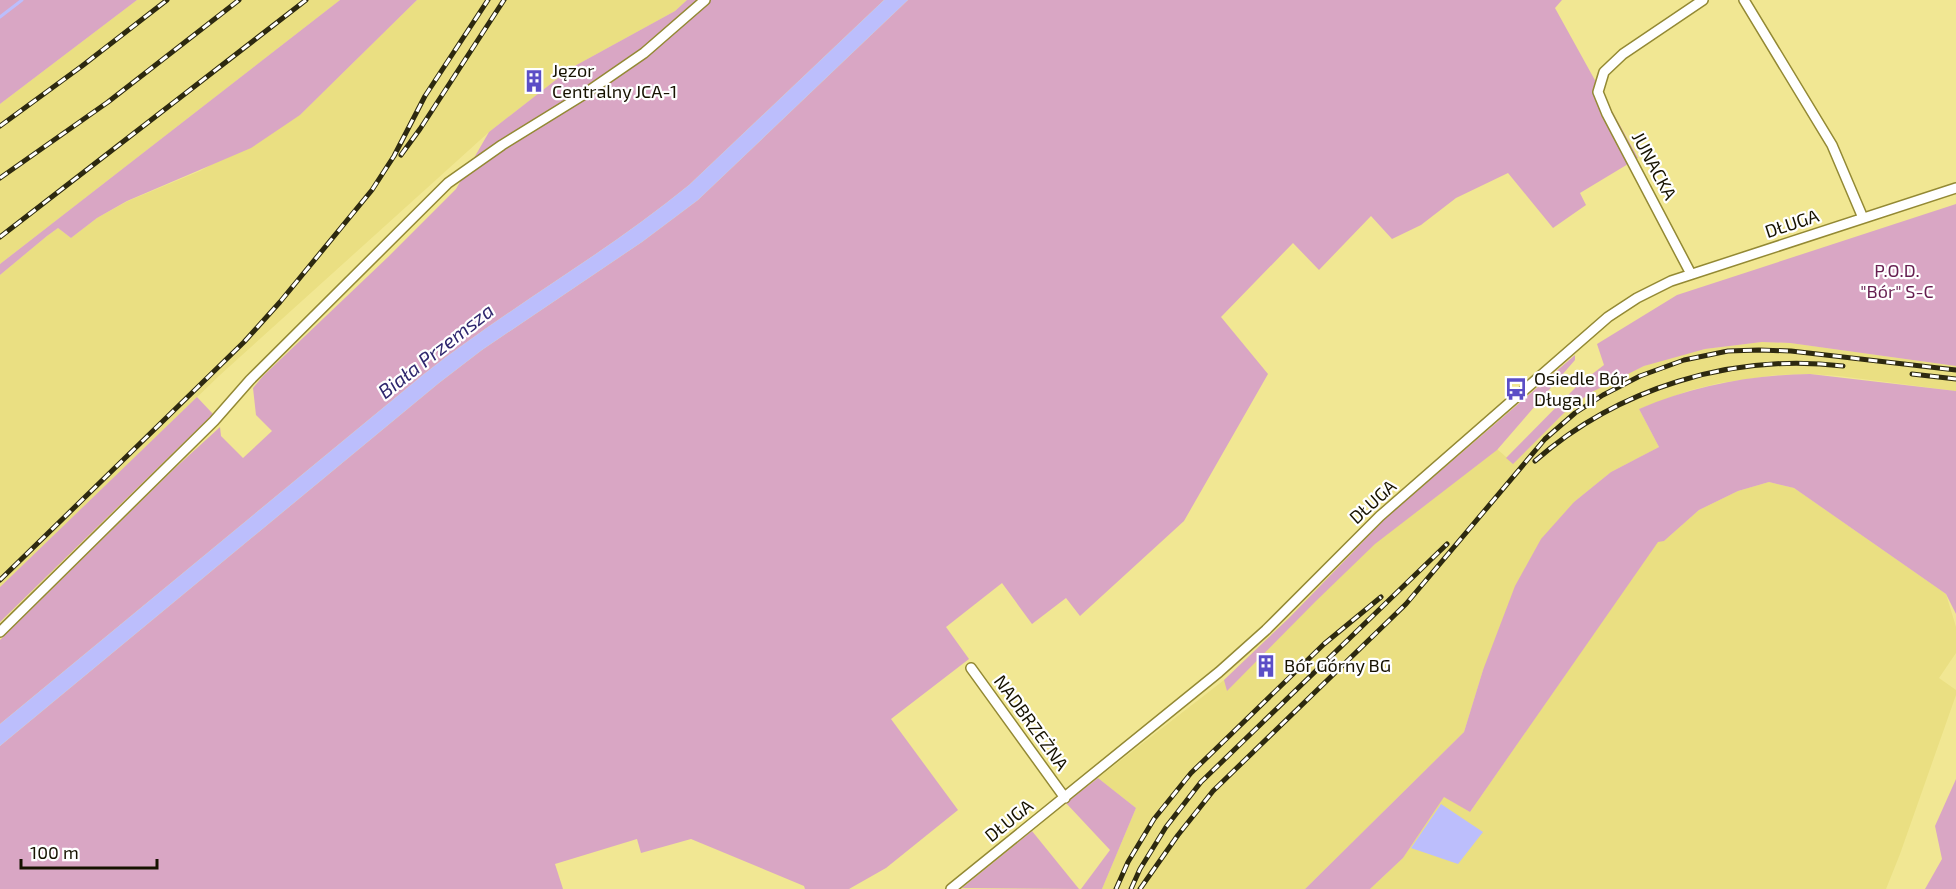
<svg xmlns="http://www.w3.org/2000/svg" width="1956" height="889" font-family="'Exo 2',sans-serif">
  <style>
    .built { fill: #eadf82 }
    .green { fill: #d9a6c4 }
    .water { fill: #bcbefc }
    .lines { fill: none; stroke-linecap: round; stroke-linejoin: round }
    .stream { stroke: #bcbefc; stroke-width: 3 }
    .street-casing { stroke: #938934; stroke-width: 12 }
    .street { stroke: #fff; stroke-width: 9 }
    .rail-casing { stroke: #2d2910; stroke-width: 5 }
    .rail { stroke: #fff; stroke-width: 3; stroke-dasharray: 9; stroke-linecap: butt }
    .labels { text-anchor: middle; stroke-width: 4.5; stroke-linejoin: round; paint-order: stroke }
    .poi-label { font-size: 18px; fill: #161200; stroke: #fff; text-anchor: start }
    .street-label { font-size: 18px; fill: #161200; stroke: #fff }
    .park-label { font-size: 18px; fill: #661f50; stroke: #fff }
    .water-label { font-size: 20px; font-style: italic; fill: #2f276e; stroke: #fff }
  </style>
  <rect width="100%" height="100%" fill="#f1e793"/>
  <!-- built -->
  <path class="built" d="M 137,0 L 340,0 L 0,264 L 0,104 Z
    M 417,0 L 687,0 L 675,11 L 571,68 L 489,132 L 220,375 L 0,587 L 0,275 L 47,236 L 58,228 L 71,238 L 97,218 L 128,201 L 200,171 L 300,115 Z
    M 1762,342 L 1790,343 L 1956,366 L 1956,391 L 1839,376 L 1810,374 L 1776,375 L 1720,383 L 1691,390 L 1639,409 L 1659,447 L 1611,472 L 1574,502 L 1483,670 L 1464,732 L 1305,889 L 1102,889 L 1136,808 L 1098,778 L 1224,680 L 1289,618 L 1386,518 L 1482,436 L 1513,463 L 1568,409 L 1592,392 L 1623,376 L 1644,366 L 1671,357 L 1705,349 Z
    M 1769,482 L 1794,488 L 1946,594 L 1956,627 L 1956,653 L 1939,678 L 1956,690 L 1956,695 L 1900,854 L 1886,889 L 1370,889 L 1403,858 L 1444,796 L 1470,812 L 1658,541 L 1664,541 L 1699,510 L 1738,491 Z"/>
  <!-- green -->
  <path class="green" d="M 0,0 L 137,0 L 0,104 Z
    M 340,0 L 417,0 L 300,115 L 251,148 L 127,201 L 97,218 L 71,238 L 58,228 L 47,236 L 0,275 L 0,264 Z
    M 687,0 L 884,0 L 689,185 C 605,254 509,307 424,374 L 0,724 L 0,640 L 174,469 L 220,427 L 221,436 L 243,458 L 272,431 L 256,415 L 253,388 L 263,376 L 388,257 L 456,189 L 489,132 L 571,68 L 675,11 Z
    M 908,0 L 1562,0 L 1555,8 L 1638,158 L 1580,193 L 1586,205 L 1553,228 L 1508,173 L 1456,198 L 1421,225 L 1392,239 L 1371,216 L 1319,270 L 1293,243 L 1221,317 L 1268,374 L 1184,521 L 1080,616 L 1066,598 L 1032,624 L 1002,583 L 946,627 L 969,659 L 891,719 L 958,810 L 886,868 L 849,889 L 805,889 L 804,886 L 691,839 L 641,853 L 637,839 L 555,864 L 563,889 L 0,889 L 0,746 L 439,383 L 482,350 L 642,242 L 698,200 Z
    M 1956,204 L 1956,366 L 1790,343 L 1762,342 L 1705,349 L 1644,366 L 1592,392 L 1568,409 L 1513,464 L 1506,458 L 1579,384 L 1604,365 L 1597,344 L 1677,295 Z
    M 1575,355 L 1575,360 L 1497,450 L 1375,544 L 1316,601 L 1227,691 L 1224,680 L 1289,618 L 1386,518 Z
    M 1810,374 L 1956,391 L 1956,614 L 1946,594 L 1794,488 L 1769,482 L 1738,491 L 1699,510 L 1664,541 L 1658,542 L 1470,812 L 1444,797 L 1403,858 L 1370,889 L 1305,889 L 1464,732 L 1483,670 L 1515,586 L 1541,539 L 1574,502 L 1611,472 L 1659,447 L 1639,409 C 1694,386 1750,375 1810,374 Z
    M 197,397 L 213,414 L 0,622 L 0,587 Z
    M 1098,778 L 1136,808 L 1102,889 L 1081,889 L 1110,850 L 1066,803 Z
    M 1956,779 L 1956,889 L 1925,889 L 1942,859 L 1935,826 Z
    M 1032,831 L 1079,889 L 962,888 Z"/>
  <!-- water -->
  <path class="water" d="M 884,0 L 908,0 L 698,200 L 642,242 L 482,350 L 439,383 L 0,746 L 0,724 L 424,374 C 509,307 605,254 689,185 Z
    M 1441,804 L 1483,832 L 1458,864 L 1411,848 Z"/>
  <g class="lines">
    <!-- stream -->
    <path class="stream" d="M 0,17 L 22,0"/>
    <!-- street casing -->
    <g class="street-casing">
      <path id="street" d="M 1744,0 L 1832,145 L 1863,218
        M 1691,274 L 1607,114 L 1598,92 L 1604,72 L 1623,54 L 1703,0
        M 0,632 L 214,421 L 250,380 L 448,183 L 502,145 L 583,95 L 644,53 L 705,0
        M 971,668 L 1065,798
        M 951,889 L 1219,672 L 1266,630 L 1380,516 L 1608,317 L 1637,298 L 1671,281 L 1956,188"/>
    </g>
    <!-- street -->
    <use href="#street" class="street"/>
    <!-- rail casing -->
    <g class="rail-casing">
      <path id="rail" d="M 0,126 L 82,66 L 167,0
        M 401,155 L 420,129 L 504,0
        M 0,178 L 108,102 L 239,0
        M 0,237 L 306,0
        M 1912,374 L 1956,379
        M 1535,461 C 1618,388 1732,353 1843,366
        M 0,580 L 244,342 L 280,302 L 372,190 L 394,156 L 425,96 L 488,0
        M 1116,889 L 1128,862 L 1154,819 L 1191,773 L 1324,644 L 1381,597
        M 1131,889 L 1140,869 L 1166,827 L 1201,782 L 1447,544
        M 1140,889 L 1178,835 L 1213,791 L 1406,604 L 1545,439 L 1575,413 L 1603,395 L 1640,376 L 1684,360 L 1728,351 L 1759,350 L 1791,351 L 1956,370"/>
    </g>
    <!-- rail -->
    <use href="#rail" class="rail"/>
  </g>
  <!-- icons -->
  <defs>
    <g id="building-bare" transform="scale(1.8)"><path d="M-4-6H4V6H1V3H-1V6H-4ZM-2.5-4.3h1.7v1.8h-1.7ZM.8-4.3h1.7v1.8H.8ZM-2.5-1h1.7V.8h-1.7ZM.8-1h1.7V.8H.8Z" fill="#5b4ec6" stroke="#fff" stroke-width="2.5" paint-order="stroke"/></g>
    <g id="bus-bare" transform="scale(1.8)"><path d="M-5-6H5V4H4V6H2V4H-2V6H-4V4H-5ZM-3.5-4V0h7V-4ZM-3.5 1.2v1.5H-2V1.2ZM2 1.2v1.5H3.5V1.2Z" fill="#5b4ec6" stroke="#fff" stroke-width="2.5" paint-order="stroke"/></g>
  </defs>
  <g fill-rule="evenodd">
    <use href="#building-bare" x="534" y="81"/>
    <use href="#bus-bare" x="1516" y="389"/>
    <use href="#building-bare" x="1266" y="666"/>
  </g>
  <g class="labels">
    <!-- poi labels -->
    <g class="poi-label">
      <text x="552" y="77">Jęzor<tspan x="552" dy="21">Centralny JCA-1</tspan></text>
      <text x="1534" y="385">Osiedle Bór<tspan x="1534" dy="21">Długa II</tspan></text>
      <text x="1284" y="672">Bór Górny BG</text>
    </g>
    <!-- street labels -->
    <g class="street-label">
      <text transform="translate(1654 166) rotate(62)" y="6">JUNACKA</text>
      <text transform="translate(1792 224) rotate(-18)" y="6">DŁUGA</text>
      <text transform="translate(1373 502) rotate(-42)" y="6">DŁUGA</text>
      <text transform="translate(1031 723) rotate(54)" y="6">NADBRZEŻNA</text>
      <text transform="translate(1009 821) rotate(-39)" y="6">DŁUGA</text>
    </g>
    <!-- park labels -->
    <g class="park-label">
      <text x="1897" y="277">P.O.D.<tspan x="1897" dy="21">"Bór" S-C</tspan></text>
    </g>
    <!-- water labels -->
    <g class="water-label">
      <text transform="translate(436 351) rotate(-38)" y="7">Biała Przemsza</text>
    </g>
  </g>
  <!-- scale -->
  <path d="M21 859v9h136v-9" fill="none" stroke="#161200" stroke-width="3"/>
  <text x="30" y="859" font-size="18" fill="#161200" stroke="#ffffff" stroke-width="4.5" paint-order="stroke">100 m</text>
</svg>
